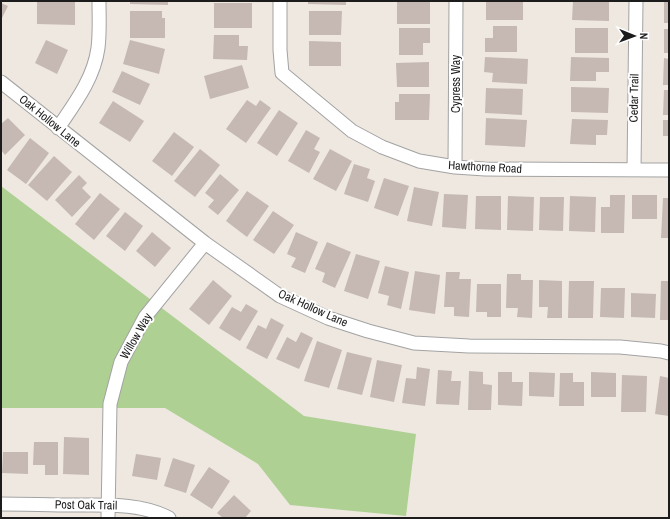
<svg xmlns="http://www.w3.org/2000/svg" width="670" height="519" font-family="'Archivo Narrow',sans-serif">
  <style>
    .forest { fill: #aed093 }
    .building { fill: #c6b9b4 }
    .lines { fill: none; stroke-linecap: round; stroke-linejoin: round }
    .minor-casing { stroke: #a3a3a3; stroke-width: 15 }
    .minor { stroke: #fff; stroke-width: 13 }
    .labels { text-anchor: middle; stroke-width: 4; stroke-linejoin: round; paint-order: stroke }
    .street-label { font-size: 12px; fill: #1c1c1c; stroke: #fff }
  </style>
  <rect width="100%" height="100%" fill="#eee8e1"/>
  <!-- forest -->
  <path class="forest" d="M 1,186 L 304,416 L 416,434 L 406,516 L 290,505 L 258,464 L 165,408 L 1,408 Z"/>
  <!-- building -->
  <path class="building" d="M 37,1 L 75,1 L 75,25 L 37,24 Z
    M 130,1 L 168,1 L 168,5 L 130,4 Z
    M 308,1 L 346,1 L 346,5 L 308,4 Z
    M 397,1 L 430,1 L 430,24 L 397,24 Z
    M 486,1 L 523,1 L 523,20 L 486,20 Z
    M 573,1 L 609,1 L 609,21 L 572,20 Z
    M 664,1 L 669,1 L 669,23 L 664,23 Z
    M 1,3 L 8,6 L 1,20 Z
    M 214,3 L 252,3 L 252,28 L 214,28 Z
    M 130,11 L 162,11 L 162,18 L 165,18 L 165,38 L 130,38 Z
    M 309,11 L 342,11 L 341,35 L 309,35 Z
    M 493,26 L 517,26 L 517,52 L 485,52 L 485,38 L 493,38 Z
    M 399,28 L 430,28 L 430,43 L 423,43 L 423,55 L 399,55 Z
    M 575,28 L 608,28 L 608,53 L 575,53 Z
    M 664,29 L 669,29 L 669,53 L 664,53 Z
    M 214,35 L 239,35 L 239,46 L 248,46 L 247,60 L 213,59 Z
    M 46,40 L 68,50 L 57,74 L 35,63 Z
    M 130,40 L 165,49 L 159,74 L 123,64 Z
    M 309,41 L 341,42 L 341,66 L 309,66 Z
    M 485,57 L 528,59 L 527,84 L 492,82 L 493,73 L 484,72 Z
    M 571,57 L 609,58 L 609,72 L 596,72 L 596,81 L 570,81 Z
    M 664,58 L 669,59 L 669,85 L 663,85 Z
    M 429,62 L 429,87 L 397,87 L 396,63 Z
    M 242,65 L 249,88 L 210,99 L 204,76 Z
    M 122,71 L 150,84 L 140,105 L 112,92 Z
    M 571,87 L 609,88 L 608,113 L 571,112 Z
    M 486,88 L 523,89 L 522,115 L 485,113 Z
    M 664,90 L 669,90 L 669,115 L 663,115 Z
    M 399,94 L 430,94 L 429,120 L 395,120 L 395,102 L 399,102 Z
    M 247,100 L 256,106 L 260,100 L 271,108 L 246,143 L 226,129 Z
    M 113,101 L 144,121 L 130,142 L 99,123 Z
    M 279,110 L 298,123 L 277,156 L 257,143 Z
    M 8,118 L 25,135 L 5,155 L 1,150 L 1,124 Z
    M 486,118 L 527,120 L 525,147 L 485,145 Z
    M 572,119 L 608,120 L 607,135 L 596,135 L 596,145 L 570,144 Z
    M 663,120 L 669,120 L 669,136 L 663,136 Z
    M 306,130 L 320,138 L 314,149 L 320,152 L 309,173 L 288,161 Z
    M 174,132 L 194,147 L 172,176 L 152,161 Z
    M 30,138 L 49,153 L 26,184 L 7,170 Z
    M 200,149 L 220,165 L 195,197 L 174,181 Z
    M 330,149 L 352,161 L 336,191 L 313,179 Z
    M 54,156 L 72,172 L 47,201 L 28,185 Z
    M 354,164 L 370,169 L 367,178 L 375,181 L 368,202 L 344,194 Z
    M 220,174 L 239,190 L 218,215 L 208,207 L 214,200 L 205,193 Z
    M 79,175 L 87,183 L 82,188 L 91,197 L 72,217 L 55,200 Z
    M 384,178 L 409,186 L 398,216 L 374,208 Z
    M 414,187 L 439,192 L 432,226 L 407,221 Z
    M 247,191 L 269,206 L 247,237 L 226,221 Z
    M 100,193 L 120,209 L 94,240 L 75,224 Z
    M 444,194 L 468,195 L 466,229 L 442,227 Z
    M 610,195 L 625,195 L 624,233 L 601,233 L 601,207 L 610,207 Z
    M 632,195 L 657,195 L 657,219 L 632,219 Z
    M 476,196 L 501,196 L 501,230 L 475,229 Z
    M 508,196 L 534,197 L 533,231 L 507,230 Z
    M 570,196 L 596,197 L 595,232 L 569,231 Z
    M 540,197 L 564,197 L 563,231 L 539,230 Z
    M 663,198 L 669,198 L 669,238 L 661,238 Z
    M 273,211 L 294,225 L 274,254 L 253,240 Z
    M 125,212 L 143,226 L 125,251 L 106,236 Z
    M 152,232 L 171,248 L 155,267 L 136,251 Z
    M 296,232 L 318,242 L 305,273 L 291,267 L 296,258 L 287,254 Z
    M 327,242 L 351,252 L 335,288 L 322,282 L 325,273 L 315,269 Z
    M 356,254 L 380,261 L 368,299 L 344,291 Z
    M 385,266 L 409,272 L 401,309 L 387,305 L 389,296 L 378,293 Z
    M 415,271 L 440,275 L 435,314 L 409,310 Z
    M 446,272 L 460,272 L 459,279 L 471,279 L 469,317 L 454,316 L 454,307 L 444,307 Z
    M 507,274 L 521,274 L 521,280 L 533,280 L 532,318 L 517,317 L 518,308 L 506,308 Z
    M 213,280 L 232,296 L 209,325 L 189,309 Z
    M 539,280 L 562,281 L 562,318 L 547,318 L 548,307 L 539,307 Z
    M 569,281 L 594,281 L 593,318 L 568,318 Z
    M 661,281 L 669,281 L 669,320 L 660,320 Z
    M 477,284 L 501,284 L 501,317 L 487,317 L 487,312 L 476,312 Z
    M 601,288 L 625,288 L 624,318 L 600,317 Z
    M 631,293 L 656,294 L 655,318 L 631,317 Z
    M 246,304 L 258,311 L 240,341 L 219,328 L 232,307 L 241,312 Z
    M 271,318 L 284,325 L 267,359 L 246,348 L 258,325 L 266,329 Z
    M 301,332 L 313,338 L 299,369 L 276,359 L 287,337 L 296,342 Z
    M 317,341 L 342,350 L 329,388 L 304,381 Z
    M 347,352 L 372,358 L 362,395 L 337,389 Z
    M 377,360 L 402,365 L 394,402 L 370,397 Z
    M 417,367 L 430,369 L 425,406 L 402,403 L 406,378 L 416,379 Z
    M 438,370 L 452,371 L 451,381 L 461,381 L 459,405 L 436,404 Z
    M 469,371 L 483,372 L 483,384 L 492,385 L 491,410 L 468,410 Z
    M 498,372 L 512,372 L 512,382 L 523,382 L 522,406 L 498,405 Z
    M 529,372 L 555,373 L 554,397 L 529,396 Z
    M 591,372 L 616,373 L 616,397 L 591,397 Z
    M 560,373 L 573,373 L 573,382 L 584,382 L 584,406 L 559,406 Z
    M 622,375 L 647,376 L 646,412 L 621,412 Z
    M 660,376 L 669,378 L 669,416 L 655,414 Z
    M 64,437 L 89,438 L 89,475 L 63,474 Z
    M 34,442 L 58,442 L 58,475 L 45,475 L 45,465 L 33,465 Z
    M 3,452 L 28,452 L 28,474 L 2,473 Z
    M 136,454 L 161,458 L 157,480 L 132,476 Z
    M 173,458 L 195,465 L 186,493 L 164,486 Z
    M 209,467 L 230,481 L 212,509 L 190,495 Z
    M 234,495 L 251,511 L 245,518 L 223,518 L 217,513 Z"/>
  <g class="lines">
    <!-- minor casing -->
    <g class="minor-casing">
      <path id="minor" d="M 280,1 L 280,50 L 282,73 L 352,131 L 382,147 L 419,161 L 455,167 L 485,169 L 669,170
        M 1,82 L 205,243 L 280,296 L 328,318 L 368,331 L 414,343 L 469,346 L 620,347 L 661,351 L 669,353
        M 58,128 C 75,103 94,78 98,48 C 100,32 99,16 99,1
        M 455,167 L 456,1
        M 634,170 L 636,1
        M 1,504 C 26,504 50,505 75,505 C 105,505 142,503 169,518
        M 108,518 L 110,404 L 121,362 L 145,317 L 205,243"/>
    </g>
    <!-- minor -->
    <use href="#minor" class="minor"/>
  </g>
  <g class="labels">
    <!-- street labels -->
    <g class="street-label">
      <text transform="translate(456 84) rotate(-90)" y="4">Cypress Way</text>
      <text transform="translate(634 98) rotate(-89)" y="4">Cedar Trail</text>
      <text transform="translate(50 121) rotate(39)" y="4">Oak Hollow Lane</text>
      <text transform="translate(485 167) rotate(3)" y="4">Hawthorne Road</text>
      <text transform="translate(313 308) rotate(24)" y="4">Oak Hollow Lane</text>
      <text transform="translate(136 336) rotate(-60)" y="4">Willow Way</text>
      <text transform="translate(86 505) rotate(1)" y="4">Post Oak Trail</text>
    </g>
  </g>
  <!-- border -->
  <rect width="670" height="519" fill="none" stroke="#1c1c1c" stroke-width="4"/>
  <!-- north arrow -->
  <g transform="translate(634 36) rotate(91)" stroke="#ffffff" stroke-width="3" paint-order="stroke">
  <path d="M0-3L7 15L0 10L-7 15Z" fill="#1c1c1c"/>
  <text y="-6" font-size="11" font-weight="bold" text-anchor="middle" fill="#1c1c1c">N</text>
  </g>
</svg>
